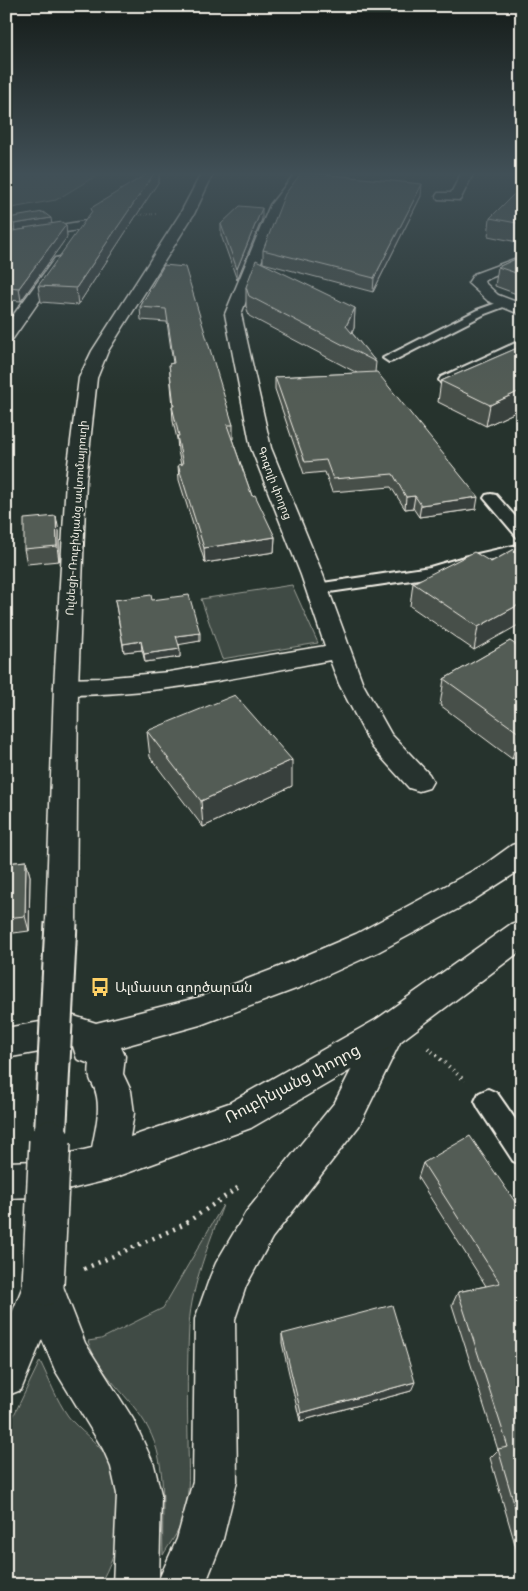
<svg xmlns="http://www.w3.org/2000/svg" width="528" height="1591" font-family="Pangolin,'Noto Sans Armenian',sans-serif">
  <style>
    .green { fill: #414b45; stroke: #9a9e96 }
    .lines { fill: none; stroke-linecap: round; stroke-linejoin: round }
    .lane-casing { stroke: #f4f1e8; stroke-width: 4 }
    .street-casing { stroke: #f4f1e8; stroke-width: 3 }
    .secondary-casing { stroke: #f4f1e8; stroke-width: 3 }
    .primary-casing { stroke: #f4f1e8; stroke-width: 3 }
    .path-far2 { stroke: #f4f1e8; stroke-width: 2; stroke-dasharray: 0.5 2; stroke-linecap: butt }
    .path-far1 { stroke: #f4f1e8; stroke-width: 4; stroke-dasharray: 1 4.5; stroke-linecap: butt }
    .path { stroke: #f4f1e8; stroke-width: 4.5; stroke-dasharray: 2 5.5; stroke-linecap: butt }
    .lane { fill: #26332d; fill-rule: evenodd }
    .street { fill: #26332d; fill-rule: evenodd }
    .secondary { fill: #26332d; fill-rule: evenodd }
    .primary { fill: #26332d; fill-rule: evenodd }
    .secondary-bridge-far1-casing { stroke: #f4f1e8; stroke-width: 35; stroke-linecap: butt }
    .secondary-bridge-casing { stroke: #f4f1e8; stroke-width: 44; stroke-linecap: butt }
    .secondary-bridge-far1 { stroke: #26332d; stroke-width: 31 }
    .secondary-bridge { stroke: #26332d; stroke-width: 41 }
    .wall { fill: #474f49; stroke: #f4f1e8 }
    .shaded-wall { fill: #39403c; stroke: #f4f1e8 }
    .building { fill: #525c55; stroke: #f4f1e8 }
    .labels { text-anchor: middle; stroke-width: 4; stroke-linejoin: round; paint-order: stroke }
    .far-street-label { font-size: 11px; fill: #f4f1e8; stroke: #26332d }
    .poi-label { font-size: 14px; fill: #f4f1e8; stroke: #26332d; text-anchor: start }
    .near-street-label { font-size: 16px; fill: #f4f1e8; stroke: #26332d }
  </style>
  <rect width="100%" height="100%" fill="#26332d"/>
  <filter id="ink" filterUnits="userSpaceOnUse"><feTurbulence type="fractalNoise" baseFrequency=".02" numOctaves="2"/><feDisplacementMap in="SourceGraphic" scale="10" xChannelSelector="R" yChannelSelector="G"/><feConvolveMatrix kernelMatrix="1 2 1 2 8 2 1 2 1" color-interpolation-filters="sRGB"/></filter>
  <g filter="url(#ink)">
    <!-- green -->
    <path class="green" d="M 6,172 L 102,172 L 56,200 L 6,209 Z
      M 292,585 L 318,643 L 222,659 L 201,599 Z
      M 223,1205 C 209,1244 192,1284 189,1325 C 187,1363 187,1402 188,1439 C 188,1467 191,1492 183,1519 C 179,1532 170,1543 163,1555 C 161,1513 169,1466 148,1428 C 131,1396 99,1376 88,1341 L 101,1339 L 163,1308 Z
      M 40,1361 C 49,1379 56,1399 68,1416 C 79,1431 97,1441 107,1457 C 130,1493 121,1551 99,1585 L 6,1585 L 6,1426 L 13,1417 Z"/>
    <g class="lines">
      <!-- lane casing -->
      <g class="lane-casing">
        <path id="lane" d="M 505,300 L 511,303 L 509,305 L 485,314 L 393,361 L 389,362 L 383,358 L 477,310 Z
          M 522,340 L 522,349 L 449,383 L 441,383 L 439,380 L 441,377 Z
          M 491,494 L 496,495 L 522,524 L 522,539 L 517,537 L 484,498 L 486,495 Z
          M 522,544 L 522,554 L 474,564 L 432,577 L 316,594 L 310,593 L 308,589 L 310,585 L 316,584 L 430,567 L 464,557 Z
          M 488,1089 L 497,1093 L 522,1129 L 522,1165 L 513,1161 L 479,1109 L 475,1101 L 479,1093 Z"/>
      </g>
      <!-- street casing -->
      <g class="street-casing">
        <path id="street" d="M 296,172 L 308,172 L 283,205 L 241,314 L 271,448 L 323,575 L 363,684 L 391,734 L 429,774 L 433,781 L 429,788 L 419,791 L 409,788 L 372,747 L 339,684 L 330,660 C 242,677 156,695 66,695 L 57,693 L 54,687 L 57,681 L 66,679 L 100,678 L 169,672 L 325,646 L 301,575 L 251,448 L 225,314 L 270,205 Z
          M 462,172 L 474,172 L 460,200 L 438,199 L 436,196 L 438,193 L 451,193 Z
          M 85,221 L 92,225 L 90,228 L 6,242 L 6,234 Z
          M 522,256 L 522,265 L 485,280 L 484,282 L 498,295 L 522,304 L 522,315 L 488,301 L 468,283 L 474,274 Z
          M 60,257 L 65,258 L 67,261 L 12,340 L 6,342 L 6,325 L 55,258 Z"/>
      </g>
      <!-- secondary casing -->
      <g class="secondary-casing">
        <path id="secondary" d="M 202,172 L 214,172 L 194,214 L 108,351 L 97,378 L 86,480 L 78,687 L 76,923 L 72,932 L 61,936 L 50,932 L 46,923 L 54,687 L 66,480 L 79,378 L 92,351 L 180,214 Z
          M 389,1015 L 401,1019 L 406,1030 L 359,1126 L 272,1238 L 246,1286 L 235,1319 L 237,1481 L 223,1539 L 205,1585 L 113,1585 L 117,1494 L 111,1467 L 103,1449 L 55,1370 L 42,1339 L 21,1390 L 6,1396 L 6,1328 L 29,1271 L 43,1265 L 57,1271 L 85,1343 L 133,1419 L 154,1465 L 161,1494 L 159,1579 L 177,1539 L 193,1481 L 195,1319 L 210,1277 L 216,1263 L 246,1212 L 335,1102 L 377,1019 Z"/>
      </g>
      <!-- primary casing -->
      <g class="primary-casing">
        <path id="primary" d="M 522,842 L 522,869 L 469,903 L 378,952 L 301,987 L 200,1025 L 121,1047 L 125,1056 L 123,1074 L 131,1091 L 134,1113 L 130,1137 L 229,1103 L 377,1019 L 511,924 L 522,920 L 522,950 L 401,1041 L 251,1128 L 108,1180 L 38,1197 L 6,1198 L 6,1162 L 38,1161 L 92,1148 C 95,1131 100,1114 97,1097 C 95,1082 87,1084 90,1064 L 77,1059 L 73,1046 L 6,1058 L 6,1028 L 74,1016 L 96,1023 L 200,997 L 279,967 L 356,934 L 447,885 L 487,863 L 512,845 Z"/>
      </g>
      <!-- path-far2 -->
      <path class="path-far2" d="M 135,215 L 156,214"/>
      <!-- path-far1 -->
      <path class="path-far1" d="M 428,1048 L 465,1081"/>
      <!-- path -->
      <path class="path" d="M 84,1269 L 183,1225 L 239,1187"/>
      <!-- lane -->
      <use href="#lane" class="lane"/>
      <!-- street -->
      <use href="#street" class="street"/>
      <!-- secondary -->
      <use href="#secondary" class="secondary"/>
      <!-- primary -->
      <use href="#primary" class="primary"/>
      <!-- secondary-bridge-far1 casing -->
      <g class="secondary-bridge-far1-casing">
        <path id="secondary-bridge-far1" d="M 50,1142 L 61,923"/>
      </g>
      <!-- secondary-bridge casing -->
      <g class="secondary-bridge-casing">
        <path id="secondary-bridge" d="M 43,1285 L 50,1141"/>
      </g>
      <!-- secondary-bridge-far1 -->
      <use href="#secondary-bridge-far1" class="secondary-bridge-far1"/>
      <!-- secondary-bridge -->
      <use href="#secondary-bridge" class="secondary-bridge"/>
    </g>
    <!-- wall -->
    <path class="wall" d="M 150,172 L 159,172 L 159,181 L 78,305 L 41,302 L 38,286 Z
      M 522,188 L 522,243 L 488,236 L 490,218 Z
      M 421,196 L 373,292 L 263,263 L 263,250 Z
      M 8,218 L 66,225 L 67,237 L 21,301 L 7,300 L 6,301 L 6,232 L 24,230 L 15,231 L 9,225 Z
      M 262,219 L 237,280 L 221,235 L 221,224 Z
      M 522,256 L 522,296 L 495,286 L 498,267 Z
      M 164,265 L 233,425 L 233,439 L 232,439 L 252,496 L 275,537 L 274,552 L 205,563 L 179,480 L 178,465 L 181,465 L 178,451 L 177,439 L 173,421 L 172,406 L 173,406 L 169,364 L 173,363 L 167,322 L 141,320 L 140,307 Z
      M 246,287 L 355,308 L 354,328 L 352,333 L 376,362 L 375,372 L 476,509 L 419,517 L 413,508 L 405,509 L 391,487 L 332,492 L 325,472 L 304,474 L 275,389 L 275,377 L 357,373 L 249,316 L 246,306 Z
      M 522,346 L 522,409 L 486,426 L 438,402 L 441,381 Z
      M 59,531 L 59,561 L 27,564 L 24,549 Z
      M 522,545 L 474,650 L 410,606 L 413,583 L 491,562 Z
      M 115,600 L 152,600 L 200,641 L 179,644 L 180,657 L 145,662 L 142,650 L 124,652 Z
      M 510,641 L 522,753 L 512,759 L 440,705 L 444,679 Z
      M 147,731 L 292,786 L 203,827 L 150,757 Z
      M 26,861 L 30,876 L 29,931 L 6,934 L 6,863 Z
      M 423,1163 L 522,1212 L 522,1568 L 490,1458 L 498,1450 L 452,1305 L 458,1292 L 486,1286 L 418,1178 Z
      M 282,1334 L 411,1391 L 300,1421 L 282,1343 Z"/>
    <!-- shaded-wall -->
    <path class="shaded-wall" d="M 155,172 L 159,172 L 159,181 L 78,305 L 76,288 Z
      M 422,184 L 421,196 L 373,292 L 374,278 Z
      M 262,208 L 262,219 L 237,280 L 237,269 Z
      M 51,218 L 52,225 L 15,231 L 14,224 Z
      M 66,225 L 67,237 L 21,301 L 19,288 Z
      M 355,308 L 354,328 L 345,346 L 346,326 Z
      M 522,390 L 522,409 L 486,426 L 490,405 Z
      M 6,446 L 9,460 L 6,465 Z
      M 415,496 L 413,508 L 405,509 L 406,497 Z
      M 478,497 L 476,509 L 419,517 L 421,505 Z
      M 56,516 L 59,531 L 59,561 L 57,546 Z
      M 275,537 L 274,552 L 205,563 L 204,548 Z
      M 522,603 L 522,623 L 474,650 L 478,627 Z
      M 200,633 L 200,641 L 177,645 L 176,636 Z
      M 141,641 L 142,650 L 124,652 L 123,644 Z
      M 180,649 L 180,657 L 145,662 L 144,654 Z
      M 522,731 L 522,753 L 512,759 L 519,733 Z
      M 292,760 L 292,786 L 203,827 L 201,801 Z
      M 26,861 L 30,876 L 29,931 L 25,916 Z
      M 415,1382 L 411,1391 L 300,1421 L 301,1413 Z"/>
    <!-- building -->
    <path class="building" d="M 150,172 L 155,172 L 76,288 L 38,286 L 92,211 L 91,208 Z
      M 302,172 L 422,184 L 374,278 L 263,250 L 285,194 Z
      M 520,188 L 522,188 L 522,224 L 490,218 Z
      M 240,206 L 262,208 L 237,269 L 221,224 Z
      M 43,212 L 51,218 L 14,224 L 8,218 Z
      M 62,222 L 66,225 L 19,288 L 6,287 L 6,232 L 26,229 L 24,228 Z
      M 522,256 L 522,275 L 498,267 Z
      M 256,260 L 355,308 L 346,326 L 376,362 L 249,296 L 246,287 Z
      M 164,265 L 185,267 L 233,425 L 227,425 L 252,496 L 255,495 L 275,537 L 204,548 L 178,465 L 183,464 L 177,436 L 179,436 L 172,406 L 174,406 L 169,364 L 174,363 L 166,309 L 140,307 Z
      M 522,346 L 522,390 L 490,405 L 441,381 Z
      M 377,372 L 478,497 L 421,505 L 415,496 L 406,497 L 393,474 L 333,479 L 326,460 L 305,462 L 275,377 Z
      M 56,516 L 57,546 L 24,549 L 24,519 Z
      M 522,545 L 522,603 L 478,627 L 413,583 L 474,552 L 491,562 Z
      M 151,595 L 152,600 L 189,595 L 200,633 L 176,636 L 180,649 L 144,654 L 141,641 L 123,644 L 115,600 Z
      M 510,641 L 522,649 L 522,731 L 519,733 L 444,679 Z
      M 235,695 L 292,760 L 201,801 L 147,731 Z
      M 26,861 L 25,916 L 6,918 L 6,863 Z
      M 470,1136 L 522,1212 L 522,1531 L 498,1449 L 508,1447 L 458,1292 L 500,1283 L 423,1163 Z
      M 392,1305 L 415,1382 L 301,1413 L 282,1334 Z"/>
  </g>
  <!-- sky -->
  <linearGradient id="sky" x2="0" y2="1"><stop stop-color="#151c19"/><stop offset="0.44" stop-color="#415057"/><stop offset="1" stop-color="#415057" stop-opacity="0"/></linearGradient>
  <rect width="528" height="395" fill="url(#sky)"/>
  <!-- icons -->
  <defs>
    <g id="bus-bare" transform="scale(1.5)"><path d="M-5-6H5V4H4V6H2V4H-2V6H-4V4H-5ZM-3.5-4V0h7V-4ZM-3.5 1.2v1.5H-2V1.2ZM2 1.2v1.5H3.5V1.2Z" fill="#ffd166" stroke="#26332d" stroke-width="2.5" paint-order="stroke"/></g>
  </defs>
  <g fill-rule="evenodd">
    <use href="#bus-bare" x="100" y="987"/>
  </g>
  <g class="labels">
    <!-- far-street labels -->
    <g class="far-street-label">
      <text transform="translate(275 483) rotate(69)" y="4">Գոգոլի փողոց</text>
      <text transform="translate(76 518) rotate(-86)" y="4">Ուլնեցի-Ռուբինյանց ավտոմայրուղի</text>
    </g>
    <!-- poi labels -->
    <g class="poi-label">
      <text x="115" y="992">Ալմաստ գործարան</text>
    </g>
    <!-- near-street labels -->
    <g class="near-street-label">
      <text transform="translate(292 1083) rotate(-28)" y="6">Ռուբինյանց փողոց</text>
    </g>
  </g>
  <!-- margin -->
  <rect width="528" height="1591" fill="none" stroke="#26332d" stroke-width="25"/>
  <rect x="12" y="12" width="503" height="1566" fill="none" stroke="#f4f1e8" stroke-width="2" filter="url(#ink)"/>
</svg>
